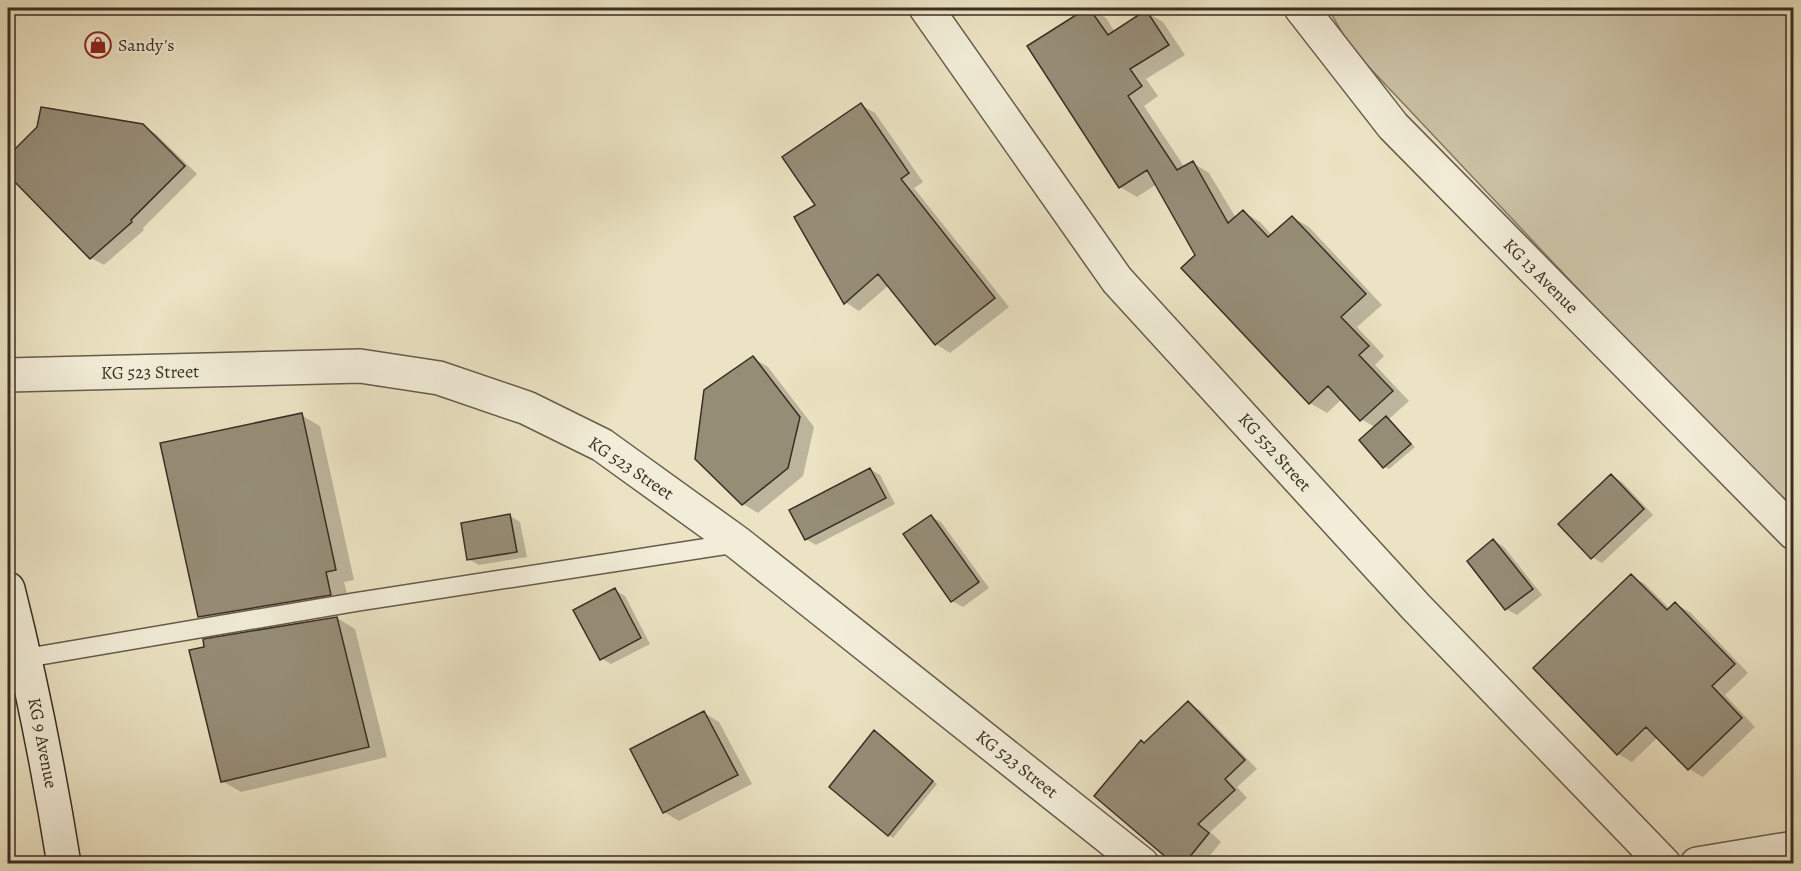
<svg xmlns="http://www.w3.org/2000/svg" width="1801" height="871" font-family="Alegreya,serif">
  <style>
    .green { fill: #cdc4a8; stroke: #837a66; stroke-width: 1.5 }
    .shadow { fill: #0003 }
    .building { fill: #968d77; stroke: #392f24; stroke-width: 1.5 }
    .lines { fill: none; stroke-linecap: round; stroke-linejoin: round }
    .service-casing { stroke: #665c4c; stroke-width: 21 }
    .minor-casing { stroke: #665c4c; stroke-width: 36 }
    .tertiary-casing { stroke: #665c4c; stroke-width: 36 }
    .secondary-casing { stroke: #392f24; stroke-width: 36 }
    .service { stroke: #f2edd8; stroke-width: 18 }
    .minor { stroke: #f2edd8; stroke-width: 33 }
    .tertiary { stroke: #f2edd8; stroke-width: 33 }
    .secondary { stroke: #f2edd8; stroke-width: 33 }
    .labels { text-anchor: middle; stroke-width: 4.5; stroke-linejoin: round; paint-order: stroke }
    .poi-label { font-size: 18px; fill: #392f24; stroke: #f2edd8; text-anchor: start }
    .street-label { font-size: 18px; fill: #392f24; stroke: #f2edd8 }
  </style>
  <rect width="100%" height="100%" fill="#ebe3c3"/>
  <filter id="stains"><feTurbulence type="fractalNoise" baseFrequency=".00333" numOctaves="4"/><feColorMatrix values="0 0 0 0 .2 0 0 0 0 .09 0 0 0 0 .02 0 0 0 .5 -.17"/></filter>
  <radialGradient id="worn" r=".72"><stop offset=".6" stop-color="#630" stop-opacity="0"/><stop offset="1" stop-color="#630" stop-opacity=".3"/></radialGradient>
  <!-- green -->
  <path class="green" d="M 1328,8 L 1793,8 L 1793,517 L 1351,48 Z"/>
  <!-- shadow -->
  <path class="shadow" d="M 1089,8 L 1106,18 L 1115,32 L 1146,12 L 1163,22 L 1185,55 L 1146,79 L 1158,96 L 1144,106 L 1185,168 L 1193,163 L 1209,173 L 1236,218 L 1243,212 L 1260,222 L 1272,235 L 1292,217 L 1309,227 L 1382,305 L 1357,327 L 1384,356 L 1375,365 L 1409,401 L 1389,419 L 1415,447 L 1389,469 L 1384,467 L 1375,427 L 1361,419 L 1342,399 L 1327,413 L 1310,403 L 1157,184 L 1137,197 L 1120,187 Z
    M 861,105 L 875,113 L 923,182 L 914,188 L 1009,307 L 950,353 L 936,344 L 889,285 L 859,311 L 845,302 L 817,206 Z
    M 143,126 L 156,134 L 197,174 L 143,228 L 144,230 L 104,265 L 91,258 L 8,173 L 8,158 L 39,128 Z
    M 753,358 L 768,367 L 814,427 L 803,476 L 758,513 L 743,504 L 697,459 Z
    M 301,415 L 320,426 L 354,580 L 344,582 L 350,605 L 218,627 L 199,616 Z
    M 870,469 L 880,475 L 895,504 L 816,545 L 806,539 Z
    M 1612,476 L 1622,482 L 1653,515 L 1602,563 L 1592,557 Z
    M 510,516 L 520,522 L 527,557 L 479,565 L 468,559 Z
    M 931,517 L 941,522 L 989,588 L 963,607 L 952,601 Z
    M 1494,541 L 1504,547 L 1542,595 L 1517,615 L 1506,609 L 1469,561 Z
    M 1631,576 L 1645,584 L 1670,609 L 1675,604 L 1690,612 L 1748,673 L 1725,695 L 1755,727 L 1703,777 L 1689,769 L 1658,737 L 1632,762 L 1618,754 Z
    M 615,590 L 625,596 L 650,644 L 611,664 L 601,658 Z
    M 337,618 L 355,629 L 387,757 L 241,792 L 222,781 Z
    M 1188,703 L 1201,711 L 1257,769 L 1237,787 L 1247,798 L 1210,832 L 1221,842 L 1203,864 L 1176,864 Z
    M 704,713 L 719,722 L 752,784 L 679,821 L 664,812 Z
    M 879,735 L 937,784 L 893,838 L 889,835 Z"/>
  <!-- building -->
  <path class="building" d="M 1087,8 L 1089,8 L 1108,35 L 1146,10 L 1169,45 L 1130,69 L 1142,86 L 1128,96 L 1177,170 L 1193,161 L 1228,223 L 1243,210 L 1268,237 L 1292,216 L 1366,294 L 1341,317 L 1369,346 L 1359,355 L 1393,391 L 1360,421 L 1328,386 L 1309,404 L 1181,268 L 1195,255 L 1147,170 L 1119,188 L 1027,46 Z
    M 861,103 L 909,173 L 901,179 L 995,298 L 935,345 L 878,274 L 844,304 L 794,217 L 815,205 L 782,157 Z
    M 41,107 L 143,124 L 185,166 L 131,220 L 132,222 L 90,259 L 8,175 L 8,156 L 37,127 Z
    M 753,356 L 800,417 L 788,468 L 742,505 L 695,459 L 704,390 Z
    M 302,413 L 336,570 L 326,572 L 331,595 L 198,617 L 160,443 Z
    M 1386,416 L 1411,444 L 1383,468 L 1359,440 Z
    M 870,468 L 886,498 L 805,540 L 789,510 Z
    M 1611,474 L 1644,509 L 1591,559 L 1558,524 Z
    M 510,514 L 517,552 L 467,560 L 461,523 Z
    M 931,515 L 979,582 L 951,602 L 903,534 Z
    M 1493,539 L 1533,589 L 1505,610 L 1467,561 Z
    M 1631,574 L 1667,610 L 1675,602 L 1735,664 L 1712,686 L 1742,718 L 1688,770 L 1646,727 L 1617,755 L 1533,668 Z
    M 615,588 L 641,638 L 600,660 L 573,610 Z
    M 337,617 L 369,747 L 221,782 L 189,650 L 204,647 L 203,639 Z
    M 1188,701 L 1245,760 L 1225,779 L 1235,790 L 1198,824 L 1209,833 L 1184,864 L 1174,864 L 1094,796 L 1141,740 L 1144,743 Z
    M 704,711 L 738,775 L 663,813 L 630,749 Z
    M 874,730 L 933,781 L 888,836 L 829,787 Z"/>
  <g class="lines">
    <!-- service casing -->
    <g class="service-casing">
      <path id="service" d="M 26,658 L 356,602 L 738,543"/>
    </g>
    <!-- minor casing -->
    <g class="minor-casing">
      <path id="minor" d="M 926,8 L 1117,280 L 1416,607 L 1664,864
        M 8,375 L 360,366 L 439,378 L 527,408 L 602,445 L 738,543 L 1142,864
        M 1697,864 L 1794,848"/>
    </g>
    <!-- tertiary casing -->
    <g class="tertiary-casing">
      <path id="tertiary" d="M 1301,8 L 1393,126 L 1794,533"/>
    </g>
    <!-- secondary casing -->
    <g class="secondary-casing">
      <path id="secondary" d="M 8,589 C 31,680 49,771 64,864"/>
    </g>
    <!-- service -->
    <use href="#service" class="service"/>
    <!-- minor -->
    <use href="#minor" class="minor"/>
    <!-- tertiary -->
    <use href="#tertiary" class="tertiary"/>
    <!-- secondary -->
    <use href="#secondary" class="secondary"/>
  </g>
  <!-- icons -->
  <defs>
    <g id="shop-ring" transform="scale(1.35)"><circle r="9.5" fill="#f2edd8" stroke="#8f2418" stroke-width="1.5"/><path d="M-5-2.5h2.3a2.7 3.5 0 0 1 5.4 0H5L5.5 6h-11ZM-1.5-2.5h3a1.5 2.3 0 0 0-3 0Z" fill="#8f2418"/></g>
  </defs>
  <g fill-rule="evenodd">
    <use href="#shop-ring" x="98" y="45"/>
  </g>
  <g class="labels">
    <!-- poi labels -->
    <g class="poi-label">
      <text x="118" y="51">Sandy's</text>
    </g>
    <!-- street labels -->
    <g class="street-label">
      <text transform="translate(1541 276) rotate(45)" y="6">KG 13 Avenue</text>
      <text transform="translate(150 372) rotate(-1)" y="6">KG 523 Street</text>
      <text transform="translate(1275 452) rotate(48)" y="6">KG 552 Street</text>
      <text transform="translate(631 468) rotate(34)" y="6">KG 523 Street</text>
      <text transform="translate(43 743) rotate(79)" y="6">KG 9 Avenue</text>
      <text transform="translate(1017 764) rotate(38)" y="6">KG 523 Street</text>
    </g>
  </g>
  <!-- margin -->
  <rect width="1801" height="871" fill="none" stroke="#ebe3c3" stroke-width="30"/>
  <rect x="9" y="9" width="1783" height="853" fill="none" stroke="#392f24" stroke-width="3"/>
  <rect x="15" y="15" width="1771" height="841" fill="none" stroke="#392f24" stroke-width="1.5"/>
  <rect width="100%" height="100%" filter="url(#stains)"/>
  <rect width="100%" height="100%" fill="url(#worn)"/>
</svg>
